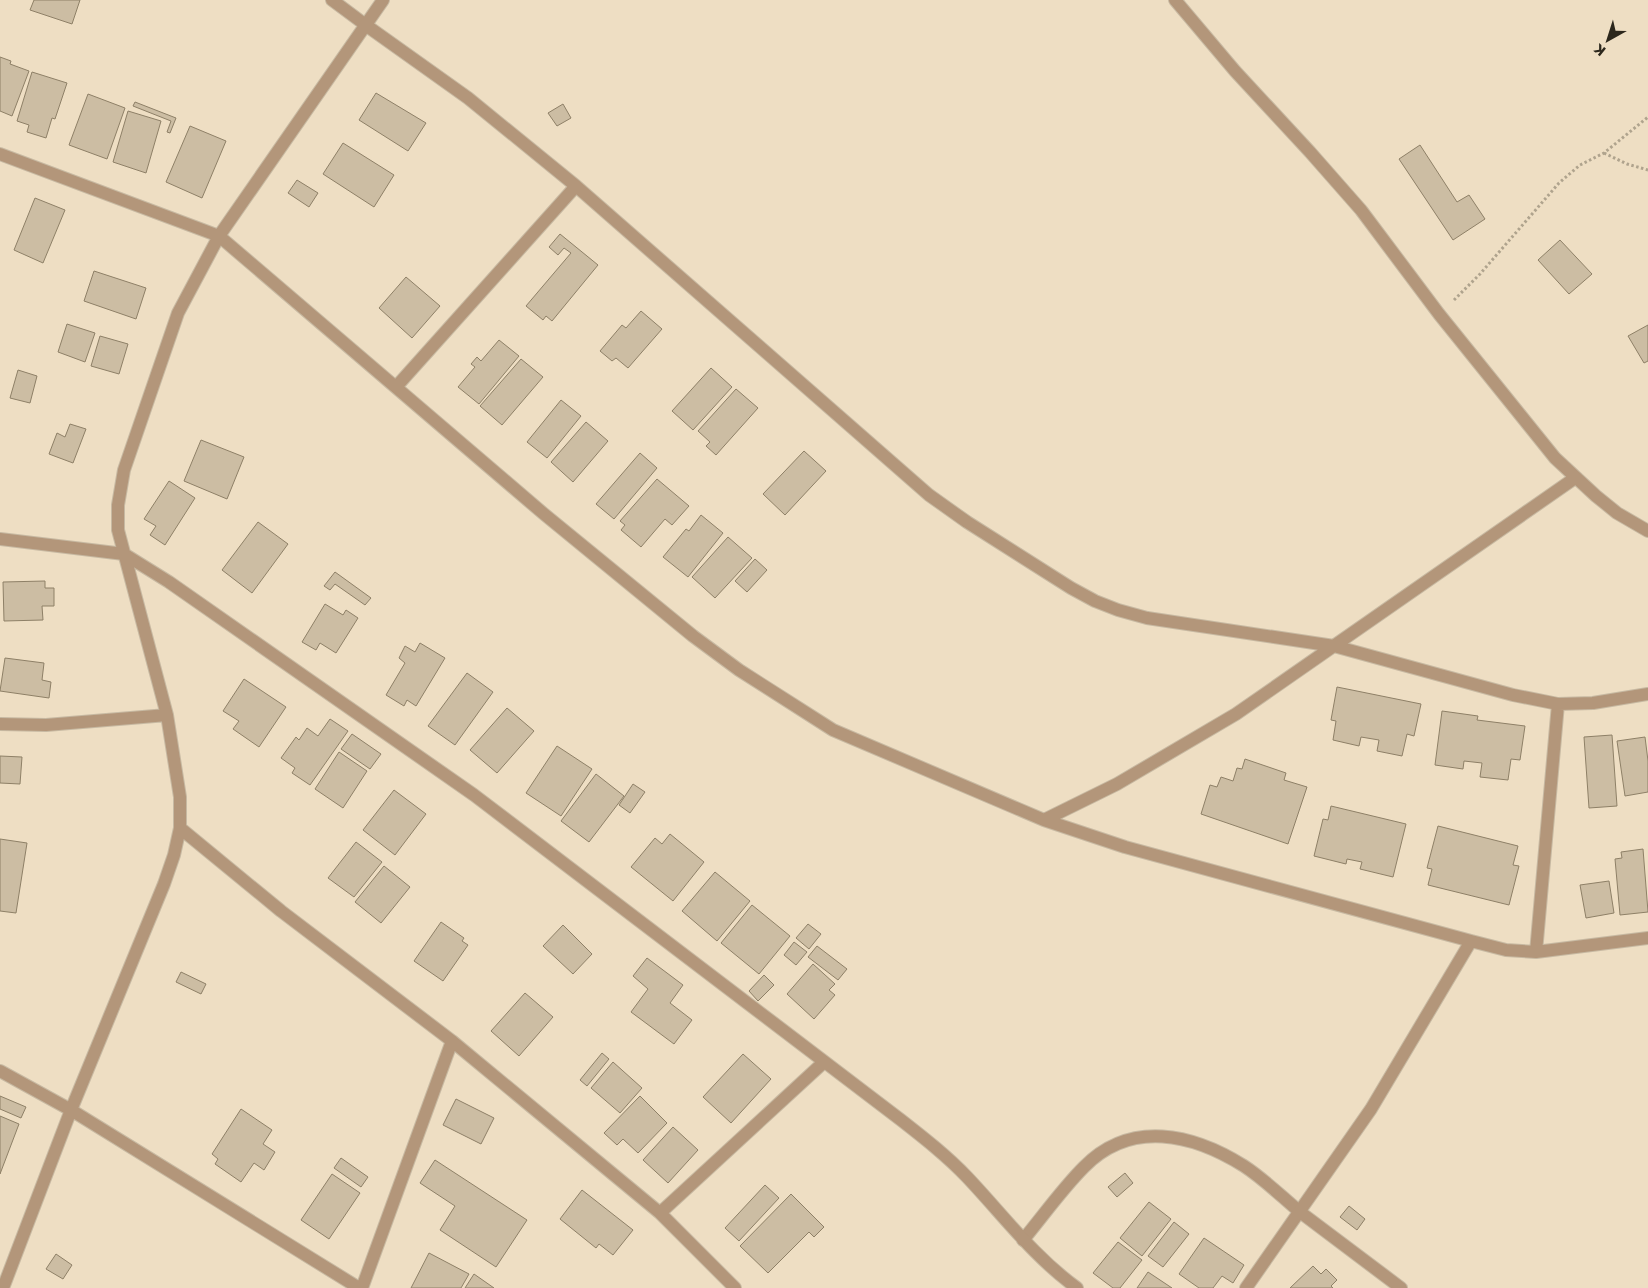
<svg xmlns="http://www.w3.org/2000/svg" width="1648" height="1288" font-family="Jost,sans-serif">
  <style>
    .building { fill: #ccbda3; stroke: #8e8067 }
    .lines { fill: none; stroke-linecap: round; stroke-linejoin: round }
    .lane-casing { stroke: #c7b9a2; stroke-width: 14 }
    .street-casing { stroke: #c7b9a2; stroke-width: 14 }
    .path { stroke: #afa38d; stroke-width: 3; stroke-dasharray: 2.5 2.5; stroke-linecap: butt }
    .lane { stroke: #b3967a; stroke-width: 12 }
    .street { stroke: #b3967a; stroke-width: 12 }
  </style>
  <rect width="100%" height="100%" fill="#eedec3"/>
  <!-- building -->
  <path class="building" d="M 34,0 L 80,0 L 72,24 L 30,10 Z
    M 0,57 L 11,61 L 10,64 L 29,71 L 12,116 L 0,111 Z
    M 32,72 L 67,83 L 55,119 L 52,118 L 46,138 L 27,132 L 29,125 L 17,121 Z
    M 376,93 L 426,123 L 408,151 L 359,120 Z
    M 88,94 L 125,108 L 107,159 L 69,145 Z
    M 135,102 L 176,118 L 170,133 L 167,132 L 171,121 L 133,106 Z
    M 563,104 L 571,118 L 557,126 L 548,113 Z
    M 128,111 L 161,121 L 146,173 L 113,162 Z
    M 190,126 L 226,141 L 202,198 L 166,182 Z
    M 343,143 L 394,175 L 374,207 L 323,174 Z
    M 1420,145 L 1457,202 L 1469,195 L 1485,219 L 1453,240 L 1399,159 Z
    M 297,180 L 318,193 L 309,207 L 288,193 Z
    M 35,198 L 65,210 L 43,263 L 14,250 Z
    M 560,234 L 598,265 L 552,321 L 546,316 L 543,320 L 526,306 L 571,253 L 564,248 L 558,255 L 549,247 Z
    M 1560,240 L 1592,274 L 1569,294 L 1538,260 Z
    M 94,271 L 146,288 L 136,319 L 84,301 Z
    M 406,277 L 440,306 L 412,338 L 379,308 Z
    M 641,311 L 662,329 L 628,368 L 616,358 L 612,361 L 600,351 L 622,325 L 626,328 Z
    M 67,324 L 95,333 L 85,362 L 58,352 Z
    M 1648,325 L 1648,361 L 1644,363 L 1628,336 Z
    M 100,336 L 128,344 L 119,374 L 91,366 Z
    M 499,340 L 519,356 L 479,404 L 458,387 L 475,367 L 471,364 L 477,357 L 481,361 Z
    M 521,359 L 543,377 L 502,425 L 480,406 Z
    M 711,368 L 732,387 L 693,430 L 672,411 Z
    M 18,370 L 37,376 L 30,403 L 10,398 Z
    M 736,389 L 758,408 L 716,455 L 706,446 L 710,442 L 698,431 Z
    M 561,400 L 581,416 L 547,458 L 527,442 Z
    M 586,422 L 608,441 L 573,482 L 551,462 Z
    M 70,424 L 86,429 L 73,463 L 49,454 L 57,433 L 65,437 Z
    M 201,440 L 244,457 L 227,499 L 184,481 Z
    M 804,451 L 826,471 L 785,515 L 763,494 Z
    M 640,453 L 657,468 L 614,519 L 596,504 Z
    M 657,479 L 689,506 L 672,525 L 665,519 L 641,547 L 621,530 L 625,525 L 620,521 Z
    M 169,481 L 195,498 L 165,545 L 150,535 L 156,526 L 144,519 Z
    M 701,515 L 723,533 L 688,577 L 663,557 L 686,529 L 689,531 Z
    M 258,522 L 288,544 L 252,593 L 222,570 Z
    M 728,537 L 752,558 L 715,598 L 692,577 Z
    M 755,559 L 767,570 L 747,592 L 735,581 Z
    M 335,572 L 371,598 L 365,605 L 335,584 L 330,590 L 324,586 Z
    M 45,581 L 45,588 L 54,588 L 54,606 L 42,606 L 43,620 L 4,621 L 3,582 Z
    M 325,604 L 343,615 L 346,610 L 358,618 L 336,653 L 320,643 L 316,650 L 302,642 Z
    M 420,643 L 445,658 L 416,706 L 407,700 L 404,706 L 386,695 L 405,663 L 399,658 L 405,646 L 415,652 Z
    M 5,658 L 44,663 L 42,680 L 51,682 L 49,698 L 0,691 Z
    M 467,673 L 493,692 L 455,745 L 428,726 Z
    M 244,679 L 286,707 L 259,747 L 233,729 L 239,721 L 223,711 Z
    M 1337,687 L 1421,704 L 1414,736 L 1407,734 L 1402,756 L 1377,751 L 1379,740 L 1361,737 L 1359,746 L 1333,740 L 1336,721 L 1331,720 Z
    M 507,708 L 534,731 L 497,773 L 470,750 Z
    M 1442,711 L 1478,716 L 1477,720 L 1525,726 L 1520,760 L 1511,759 L 1508,780 L 1480,777 L 1482,763 L 1464,761 L 1463,769 L 1435,765 Z
    M 330,719 L 348,731 L 310,785 L 292,773 L 295,768 L 281,758 L 296,737 L 299,740 L 307,728 L 318,736 Z
    M 352,734 L 381,754 L 370,769 L 341,749 Z
    M 1612,735 L 1617,806 L 1589,808 L 1584,737 Z
    M 1645,737 L 1648,761 L 1648,792 L 1625,796 L 1617,741 Z
    M 557,746 L 592,769 L 561,816 L 526,793 Z
    M 339,752 L 367,771 L 343,808 L 315,789 Z
    M 0,756 L 22,757 L 20,784 L 0,783 Z
    M 1245,759 L 1286,773 L 1284,780 L 1307,787 L 1288,844 L 1201,814 L 1210,785 L 1217,787 L 1221,777 L 1233,781 L 1237,768 L 1242,769 Z
    M 596,774 L 624,796 L 589,842 L 561,821 Z
    M 633,784 L 645,792 L 630,813 L 619,805 Z
    M 394,790 L 426,814 L 395,855 L 363,830 Z
    M 1331,806 L 1406,824 L 1393,877 L 1360,869 L 1362,862 L 1347,859 L 1346,864 L 1314,856 L 1323,819 L 1328,820 Z
    M 1438,826 L 1518,846 L 1513,865 L 1519,866 L 1509,905 L 1428,885 L 1432,869 L 1427,868 Z
    M 670,834 L 704,862 L 673,901 L 631,867 L 655,838 L 662,844 Z
    M 0,839 L 27,843 L 16,913 L 0,911 Z
    M 356,842 L 382,862 L 354,897 L 328,878 Z
    M 1643,849 L 1648,912 L 1620,915 L 1615,859 L 1622,858 L 1621,852 Z
    M 384,866 L 410,887 L 381,923 L 355,902 Z
    M 715,872 L 750,901 L 717,941 L 682,911 Z
    M 1609,881 L 1614,913 L 1586,918 L 1580,885 Z
    M 752,905 L 790,936 L 759,974 L 721,943 Z
    M 441,922 L 464,938 L 462,941 L 468,945 L 443,981 L 414,961 Z
    M 808,924 L 821,934 L 809,949 L 796,938 Z
    M 563,925 L 592,954 L 573,974 L 543,946 Z
    M 794,942 L 807,952 L 796,965 L 784,955 Z
    M 817,946 L 847,969 L 838,980 L 808,957 Z
    M 647,958 L 683,985 L 670,1003 L 692,1020 L 674,1044 L 631,1012 L 648,989 L 633,976 Z
    M 813,964 L 835,984 L 829,990 L 835,995 L 814,1019 L 787,994 Z
    M 181,972 L 206,984 L 201,994 L 176,982 Z
    M 764,975 L 774,985 L 758,1001 L 749,991 Z
    M 525,993 L 553,1017 L 519,1056 L 491,1031 Z
    M 602,1053 L 609,1059 L 587,1086 L 580,1080 Z
    M 743,1054 L 771,1079 L 731,1123 L 703,1097 Z
    M 613,1062 L 642,1088 L 620,1113 L 591,1088 Z
    M 0,1096 L 26,1107 L 21,1118 L 0,1109 Z
    M 640,1096 L 667,1123 L 638,1153 L 623,1139 L 617,1145 L 604,1133 Z
    M 456,1099 L 494,1118 L 481,1144 L 443,1125 Z
    M 241,1109 L 272,1130 L 263,1144 L 275,1152 L 264,1170 L 254,1163 L 241,1182 L 215,1164 L 218,1159 L 212,1154 Z
    M 0,1116 L 19,1124 L 0,1174 Z
    M 673,1127 L 698,1150 L 668,1183 L 643,1160 Z
    M 341,1158 L 368,1177 L 361,1187 L 334,1168 Z
    M 435,1160 L 527,1220 L 496,1267 L 440,1230 L 455,1206 L 420,1183 Z
    M 1125,1173 L 1133,1183 L 1117,1197 L 1108,1187 Z
    M 332,1174 L 360,1193 L 329,1239 L 301,1220 Z
    M 765,1185 L 779,1198 L 739,1241 L 725,1228 Z
    M 582,1190 L 633,1230 L 613,1255 L 599,1244 L 596,1248 L 560,1219 Z
    M 791,1194 L 824,1227 L 814,1237 L 809,1232 L 768,1273 L 740,1246 Z
    M 1149,1202 L 1171,1219 L 1142,1256 L 1120,1238 Z
    M 1349,1206 L 1365,1219 L 1357,1230 L 1340,1217 Z
    M 1174,1222 L 1189,1234 L 1163,1267 L 1148,1256 Z
    M 1204,1238 L 1244,1265 L 1233,1283 L 1222,1276 L 1213,1288 L 1199,1288 L 1179,1274 Z
    M 1118,1242 L 1142,1260 L 1120,1288 L 1113,1288 L 1093,1273 Z
    M 429,1253 L 469,1274 L 461,1288 L 411,1288 Z
    M 56,1254 L 72,1265 L 63,1279 L 46,1269 Z
    M 1313,1266 L 1321,1274 L 1326,1269 L 1337,1280 L 1331,1286 L 1333,1288 L 1290,1288 Z
    M 1148,1272 L 1172,1288 L 1137,1288 Z
    M 474,1274 L 494,1288 L 465,1288 Z"/>
  <g class="lines">
    <!-- lane casing -->
    <g class="lane-casing">
      <path id="lane" d="M 332,0 L 367,26
        M 0,539 L 124,554
        M 1023,1240 C 1043,1216 1062,1189 1084,1167 C 1131,1119 1193,1134 1244,1166 C 1264,1179 1282,1197 1300,1212"/>
    </g>
    <!-- street casing -->
    <g class="street-casing">
      <path id="street" d="M 1175,0 L 1235,71 L 1310,152 L 1361,210 L 1439,314 L 1555,458 L 1596,496 L 1617,513 L 1648,531
        M 367,26 L 468,98 L 576,186 L 929,495 L 967,522 L 1071,588 L 1095,601 L 1118,610 L 1147,618 L 1334,646 L 1513,695 L 1558,704 L 1593,703 L 1648,694
        M 0,154 L 219,236 L 544,514 L 693,636 L 739,670 L 833,730 L 1044,820 L 1125,847 L 1471,941 L 1506,950 L 1536,952 L 1648,938
        M 396,387 L 576,186
        M 124,554 L 169,582 L 474,795 L 901,1120 C 924,1138 947,1156 967,1177 C 1003,1215 1034,1257 1077,1288
        M 0,724 L 46,725 L 167,715
        M 1044,820 L 1117,784 L 1236,714 L 1575,478
        M 180,828 L 281,911 L 452,1041 L 660,1213 L 735,1288
        M 1536,952 L 1558,704
        M 0,1071 L 71,1110 L 359,1288
        M 1300,1212 L 1401,1288
        M 660,1213 L 824,1062
        M 3,1288 L 71,1110 L 164,884 L 174,855 L 180,828 L 180,797 L 167,715 L 118,530 L 118,505 L 124,470 L 178,313 L 219,236 L 383,0
        M 362,1288 L 452,1041
        M 1246,1288 L 1371,1109 L 1471,941"/>
    </g>
    <!-- path -->
    <path class="path" d="M 1604,153 L 1627,164 L 1648,170
      M 1454,300 L 1480,274 L 1559,183 L 1580,165 L 1604,153 L 1648,117"/>
    <!-- lane -->
    <use href="#lane" class="lane"/>
    <!-- street -->
    <use href="#street" class="street"/>
  </g>
  <!-- north arrow -->
  <g transform="translate(1608 40) rotate(219)" stroke="#eedec3" stroke-width="4" paint-order="stroke">
  <path d="M0-4L9 19L0 12L-9 19Z" fill="#2c271c"/>
  <text y="-8" font-size="14" font-weight="bold" text-anchor="middle" fill="#2c271c">K</text>
  </g>
</svg>
